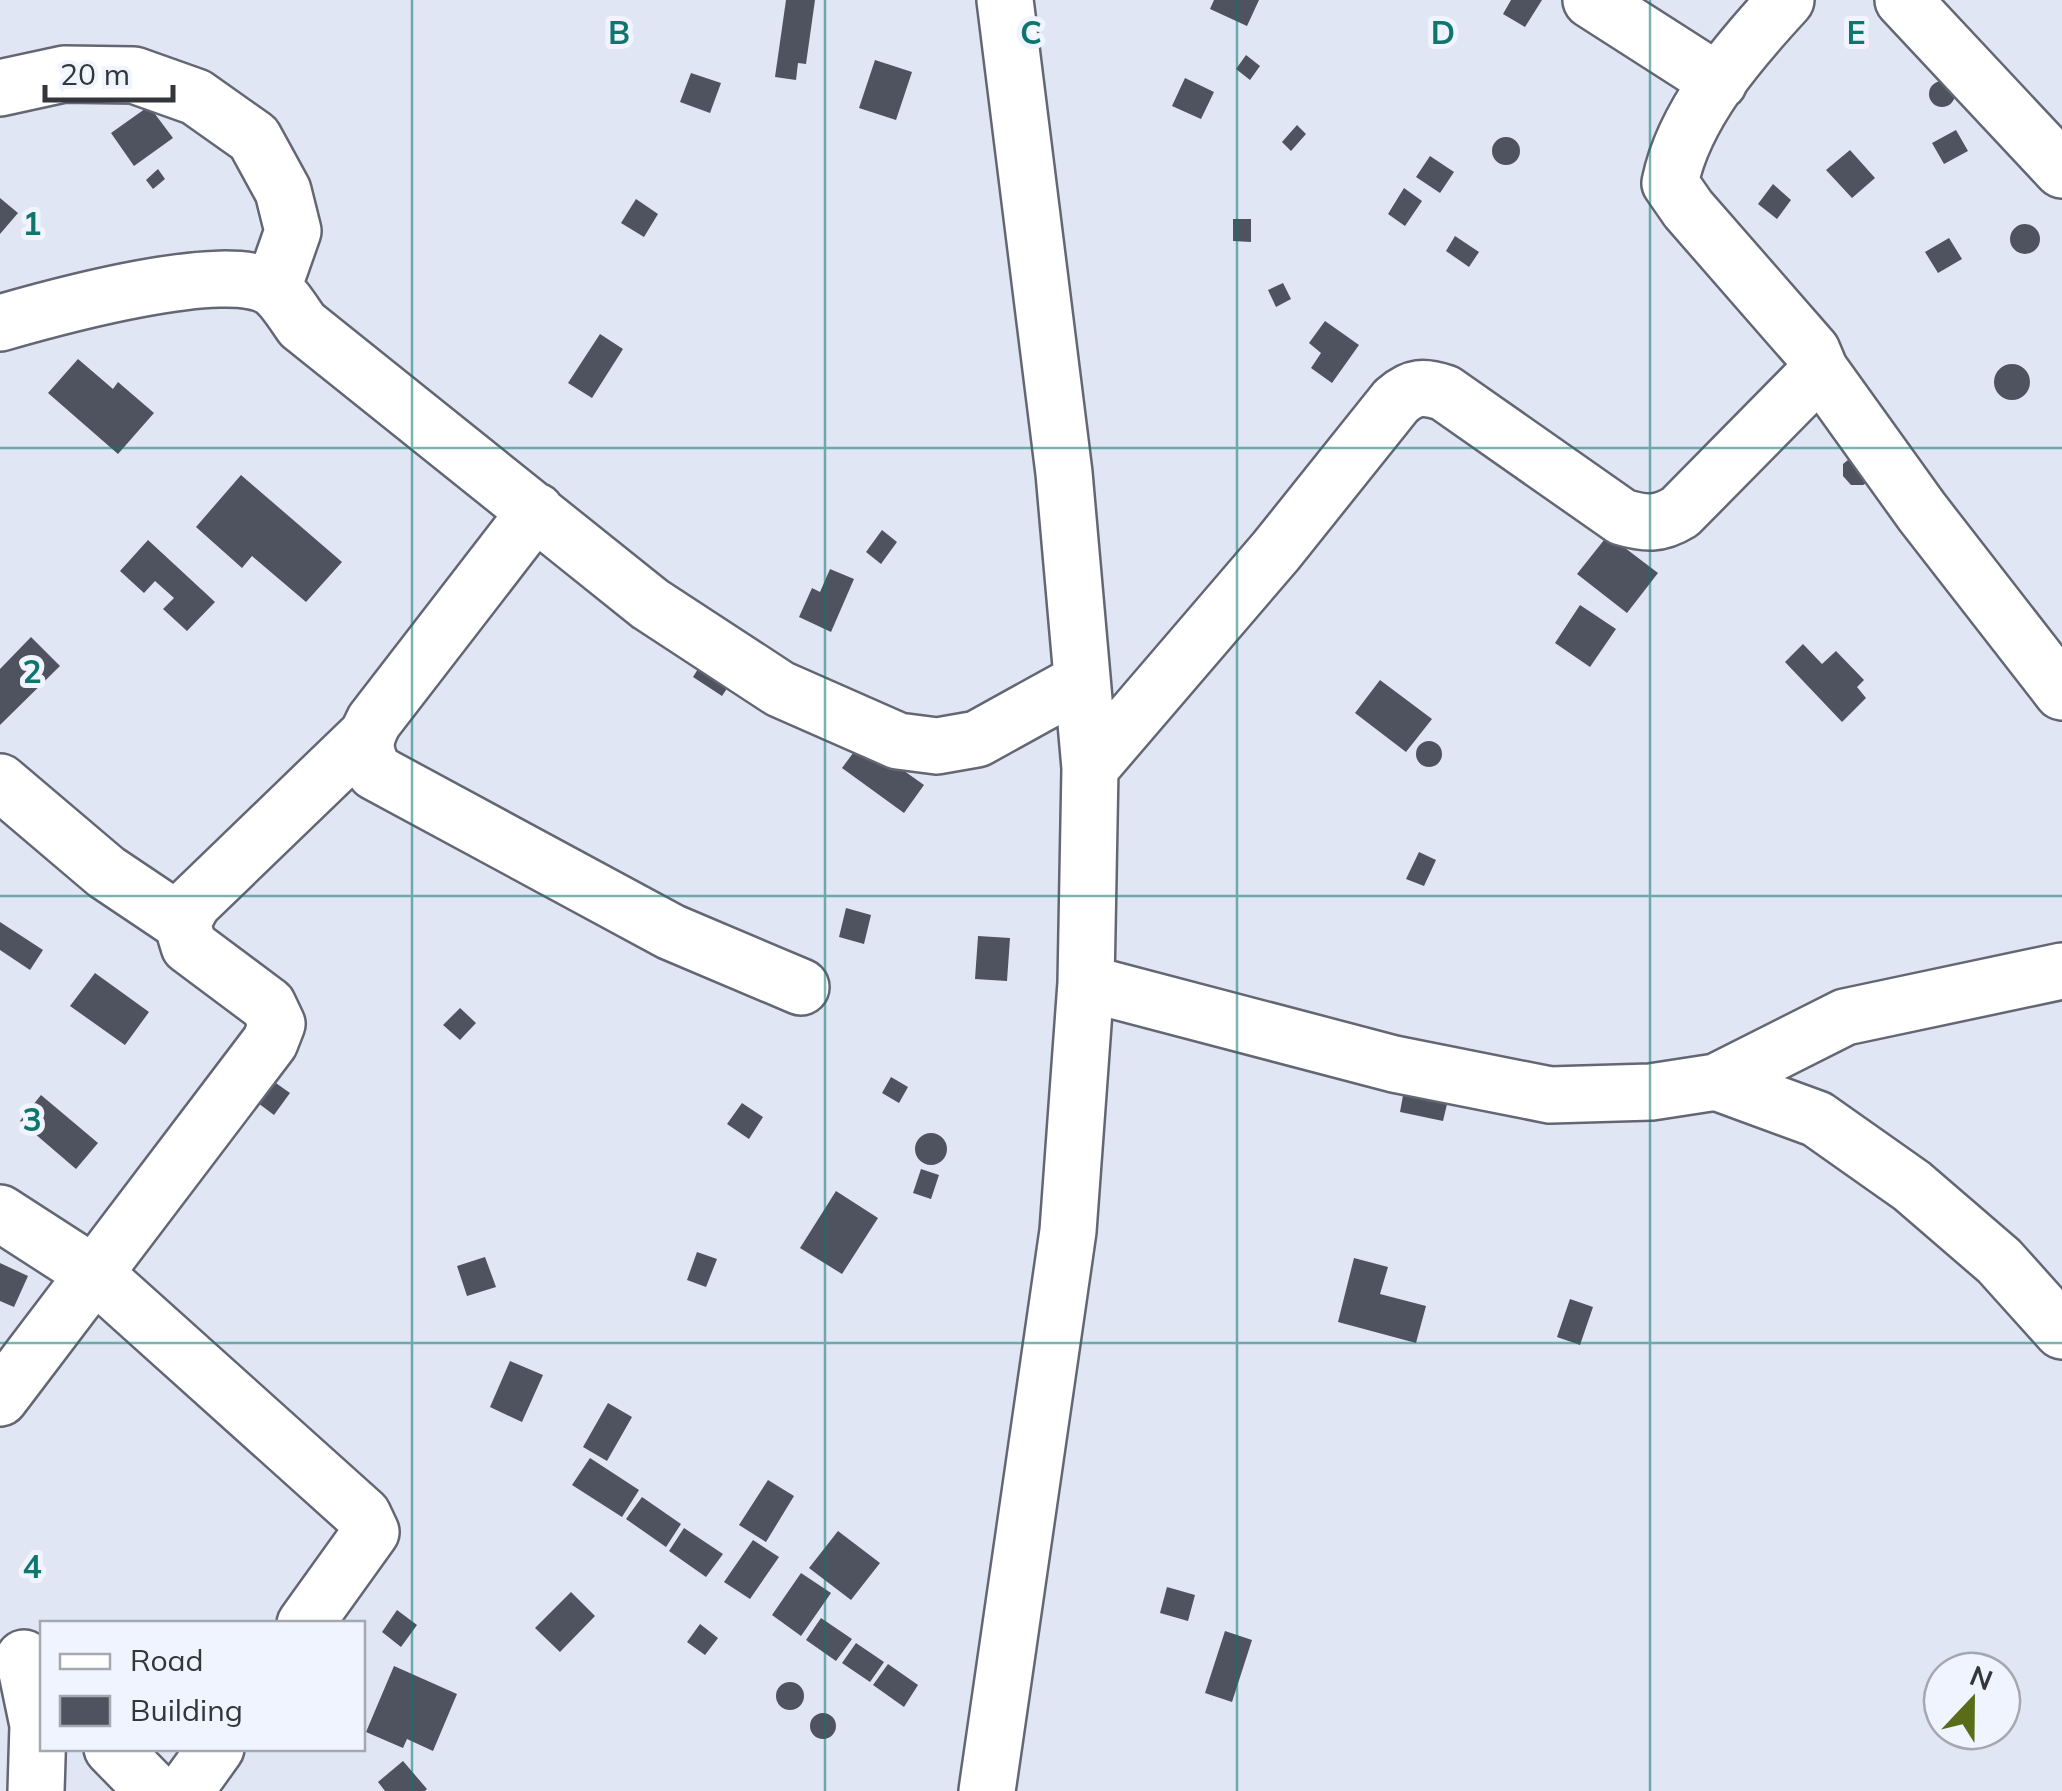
<svg xmlns="http://www.w3.org/2000/svg" width="2062" height="1791" font-family="Mulish,sans-serif">
  <style>
    .building { fill: #4f535f }
    .lines { fill: none; stroke-linecap: round; stroke-linejoin: round }
    .minor-casing { stroke: #636773; stroke-width: 60 }
    .minor { stroke: #fff; stroke-width: 55 }
    .grid { fill: none; stroke: #0f766e; stroke-width: 2.5; stroke-opacity: 0.55 }
    .grid-label { font-size: 32px; text-anchor: middle; font-weight: bold; fill: #0f766e; stroke: #f0f4ff; stroke-width: 10; stroke-linejoin: round; paint-order: stroke }
  </style>
  <rect width="100%" height="100%" fill="#e1e6f4"/>
  <!-- building -->
  <path class="building" d="M 786,0 L 815,0 L 806,64 L 798,63 L 796,80 L 775,77 Z
    M 1214,0 L 1259,0 L 1247,26 L 1210,9 Z
    M 1511,0 L 1542,0 L 1525,27 L 1503,14 Z
    M 1246,55 L 1260,66 L 1250,80 L 1236,69 Z
    M 875,60 L 912,72 L 896,120 L 859,108 Z
    M 691,73 L 721,83 L 710,113 L 680,102 Z
    M 1185,78 L 1214,92 L 1201,119 L 1172,106 Z
    M1929 94a13 13 0 1 1 26 0a13 13 0 1 1-26 0Z
    M 149,106 L 173,138 L 134,166 L 111,133 Z
    M 1297,125 L 1306,134 L 1291,151 L 1282,142 Z
    M 1956,130 L 1968,151 L 1944,164 L 1932,143 Z
    M1492 151a14 14 0 1 1 28 0a14 14 0 1 1-28 0Z
    M 1850,150 L 1875,178 L 1852,198 L 1826,170 Z
    M 1430,156 L 1454,172 L 1440,193 L 1416,177 Z
    M 158,169 L 165,179 L 153,189 L 146,180 Z
    M 1773,184 L 1791,200 L 1777,219 L 1758,204 Z
    M 1404,188 L 1422,201 L 1405,226 L 1388,214 Z
    M 0,198 L 18,213 L 0,234 Z
    M 636,199 L 658,214 L 644,237 L 621,223 Z
    M 1233,219 L 1251,219 L 1251,242 L 1233,241 Z
    M2010 239a15 15 0 1 1 30 0a15 15 0 1 1-30 0Z
    M 1455,236 L 1479,252 L 1469,267 L 1446,251 Z
    M 1949,238 L 1962,259 L 1938,273 L 1925,252 Z
    M 1283,283 L 1291,299 L 1276,307 L 1268,290 Z
    M 1325,321 L 1359,345 L 1332,383 L 1311,368 L 1321,353 L 1309,343 Z
    M 600,334 L 623,349 L 592,398 L 568,383 Z
    M 78,359 L 113,389 L 118,382 L 154,413 L 118,454 L 48,393 Z
    M1994 382a18 18 0 1 1 36 0a18 18 0 1 1-36 0Z
    M 1853,456 L 1868,482 L 1863,485 L 1851,485 L 1843,476 L 1843,464 Z
    M 241,475 L 342,562 L 306,602 L 252,556 L 242,568 L 196,527 Z
    M 882,530 L 897,542 L 881,564 L 866,552 Z
    M 1608,535 L 1658,573 L 1627,613 L 1577,574 Z
    M 148,540 L 215,602 L 187,631 L 163,609 L 174,598 L 155,581 L 144,593 L 120,571 Z
    M 830,569 L 854,579 L 831,632 L 799,617 L 812,588 L 820,592 Z
    M 1580,605 L 1616,629 L 1590,667 L 1555,643 Z
    M 31,637 L 60,666 L 0,725 L 0,669 Z
    M 1803,644 L 1822,664 L 1836,651 L 1864,680 L 1857,687 L 1866,698 L 1842,722 L 1785,662 Z
    M 706,656 L 736,675 L 722,696 L 693,677 Z
    M 1380,680 L 1432,719 L 1406,752 L 1355,713 Z
    M1416 754a13 13 0 1 1 26 0a13 13 0 1 1-26 0Z
    M 862,741 L 924,785 L 904,813 L 842,768 Z
    M 1419,852 L 1436,860 L 1424,886 L 1406,879 Z
    M 846,908 L 871,915 L 864,944 L 839,937 Z
    M 0,922 L 43,950 L 30,970 L 0,950 Z
    M 978,936 L 1010,938 L 1007,981 L 975,979 Z
    M 95,973 L 149,1012 L 125,1045 L 70,1006 Z
    M 460,1008 L 476,1023 L 460,1040 L 443,1025 Z
    M 891,1077 L 908,1087 L 899,1103 L 882,1093 Z
    M 273,1081 L 290,1093 L 274,1115 L 258,1103 Z
    M 1404,1090 L 1448,1100 L 1443,1121 L 1400,1112 Z
    M 41,1095 L 98,1143 L 76,1169 L 20,1121 Z
    M 742,1103 L 763,1117 L 749,1139 L 727,1124 Z
    M915 1149a16 16 0 1 1 32 0a16 16 0 1 1-32 0Z
    M 921,1169 L 939,1175 L 931,1199 L 913,1193 Z
    M 836,1191 L 878,1218 L 842,1274 L 800,1248 Z
    M 697,1252 L 717,1259 L 706,1287 L 687,1280 Z
    M 485,1257 L 496,1287 L 467,1296 L 457,1266 Z
    M 1354,1258 L 1388,1267 L 1380,1294 L 1426,1306 L 1416,1343 L 1338,1322 Z
    M 0,1263 L 28,1276 L 14,1307 L 0,1301 Z
    M 1570,1299 L 1593,1307 L 1580,1345 L 1557,1337 Z
    M 510,1361 L 543,1375 L 522,1422 L 490,1407 Z
    M 608,1403 L 632,1417 L 607,1461 L 583,1447 Z
    M 590,1458 L 639,1490 L 622,1517 L 572,1485 Z
    M 768,1480 L 794,1496 L 766,1542 L 739,1525 Z
    M 642,1497 L 681,1524 L 666,1547 L 626,1519 Z
    M 684,1528 L 723,1554 L 706,1577 L 669,1551 Z
    M 838,1531 L 880,1563 L 851,1600 L 809,1568 Z
    M 753,1540 L 779,1557 L 750,1599 L 724,1582 Z
    M 801,1573 L 831,1593 L 801,1636 L 772,1615 Z
    M 1167,1587 L 1195,1595 L 1188,1621 L 1160,1613 Z
    M 571,1592 L 595,1616 L 560,1652 L 535,1628 Z
    M 397,1610 L 417,1625 L 401,1647 L 382,1632 Z
    M 821,1618 L 852,1639 L 836,1661 L 806,1640 Z
    M 700,1624 L 718,1638 L 705,1655 L 687,1642 Z
    M 1225,1631 L 1252,1640 L 1232,1702 L 1205,1693 Z
    M 856,1643 L 884,1662 L 870,1682 L 842,1663 Z
    M 888,1664 L 918,1685 L 904,1707 L 873,1685 Z
    M 394,1666 L 457,1694 L 433,1751 L 407,1739 L 403,1748 L 366,1732 Z
    M776 1696a14 14 0 1 1 28 0a14 14 0 1 1-28 0Z
    M810 1726a13 13 0 1 1 26 0a13 13 0 1 1-26 0Z
    M 403,1761 L 427,1789 L 425,1791 L 385,1791 L 378,1782 Z"/>
  <g class="lines">
    <!-- minor casing -->
    <g class="minor-casing">
      <path id="minor" d="M 1591,0 L 1719,82
        M 1786,0 C 1739,51 1684,114 1670,183 L 1688,209 L 1812,351 L 1820,370 L 1922,512 L 2062,692
        M 1903,0 L 2062,170
        M 0,88 L 64,74 L 134,75 L 196,97 L 254,138 L 283,191 L 293,231 L 273,288
        M 0,323 C 52,308 230,258 273,289 C 284,297 294,314 302,325 L 650,604 L 780,689 L 898,741 L 937,746 L 977,739 L 1082,681
        M 536,511 L 374,721 C 363,741 364,752 375,772 L 671,932 L 801,987
        M 1090,768 L 1276,551 L 1396,401 C 1413,386 1424,386 1445,393 L 1622,517 C 1646,524 1659,525 1680,512 L 1820,370
        M 0,782 L 106,872 L 182,923
        M 1086,983 L 1394,1064 L 1550,1095 L 1651,1092 L 1716,1082 L 1845,1017 L 2062,971
        M 1716,1082 L 1817,1119 L 1912,1186 L 1999,1261 L 2062,1331
        M 0,1213 L 96,1275 L 363,1515 L 371,1532 L 305,1624
        M 0,1398 L 270,1042 L 277,1024 L 268,1005 L 189,946 L 182,923 L 193,903 L 365,737
        M 24,1658 L 38,1725 L 36,1791
        M 112,1748 L 154,1791
        M 185,1791 L 216,1748
        M 987,1791 L 1068,1231 L 1086,983 L 1090,768 L 1064,473 L 1005,0"/>
    </g>
    <!-- minor -->
    <use href="#minor" class="minor"/>
  </g>
  <!-- grid -->
  <path class="grid" d="M 412,0 L 412,1791M 825,0 L 825,1791M 1237,0 L 1237,1791M 1650,0 L 1650,1791M 0,448 L 2062,448M 0,896 L 2062,896M 0,1343 L 2062,1343"/>
  <g class="grid-label">
    <text x="619" y="44">B</text>
    <text x="1031" y="44">C</text>
    <text x="1443" y="44">D</text>
    <text x="1856" y="44">E</text>
    <text x="32" y="235">1</text>
    <text x="32" y="683">2</text>
    <text x="32" y="1131">3</text>
    <text x="32" y="1578">4</text>
  </g>
  <!-- legend -->
  <rect x="40" y="1621" width="325" height="130" fill="#f0f4ff" stroke="#a5a8b1" stroke-width="2.5"/>
  <rect x="60" y="1654" width="50" height="15" fill="#ffffff" stroke="#a5a8b1" stroke-width="2.5"/>
  <text x="130" y="1671" font-size="30" fill="#34363b">Road</text>
  <rect x="60" y="1696" width="50" height="30" fill="#4f535f" stroke="#a5a8b1" stroke-width="2.5"/>
  <text x="130" y="1721" font-size="30" fill="#34363b">Building</text>
  <!-- north arrow -->
  <g transform="translate(1972 1701) rotate(22)"><circle r="48" fill="#f0f4ff" stroke="#a5a8b1" stroke-width="2.5"/>
  <path d="M0-8L18 38L0 25L-18 38Z" fill="#5a6c18"/>
  <text y="-15" font-size="28" font-weight="bold" text-anchor="middle" fill="#34363b">N</text>
  </g>
  <!-- scale -->
  <path d="M45 85v15h128v-15" fill="none" stroke="#34363b" stroke-width="5"/>
  <text x="60" y="85" font-size="30" fill="#34363b" stroke="#f0f4ff" stroke-width="8" paint-order="stroke">20 m</text>
</svg>
